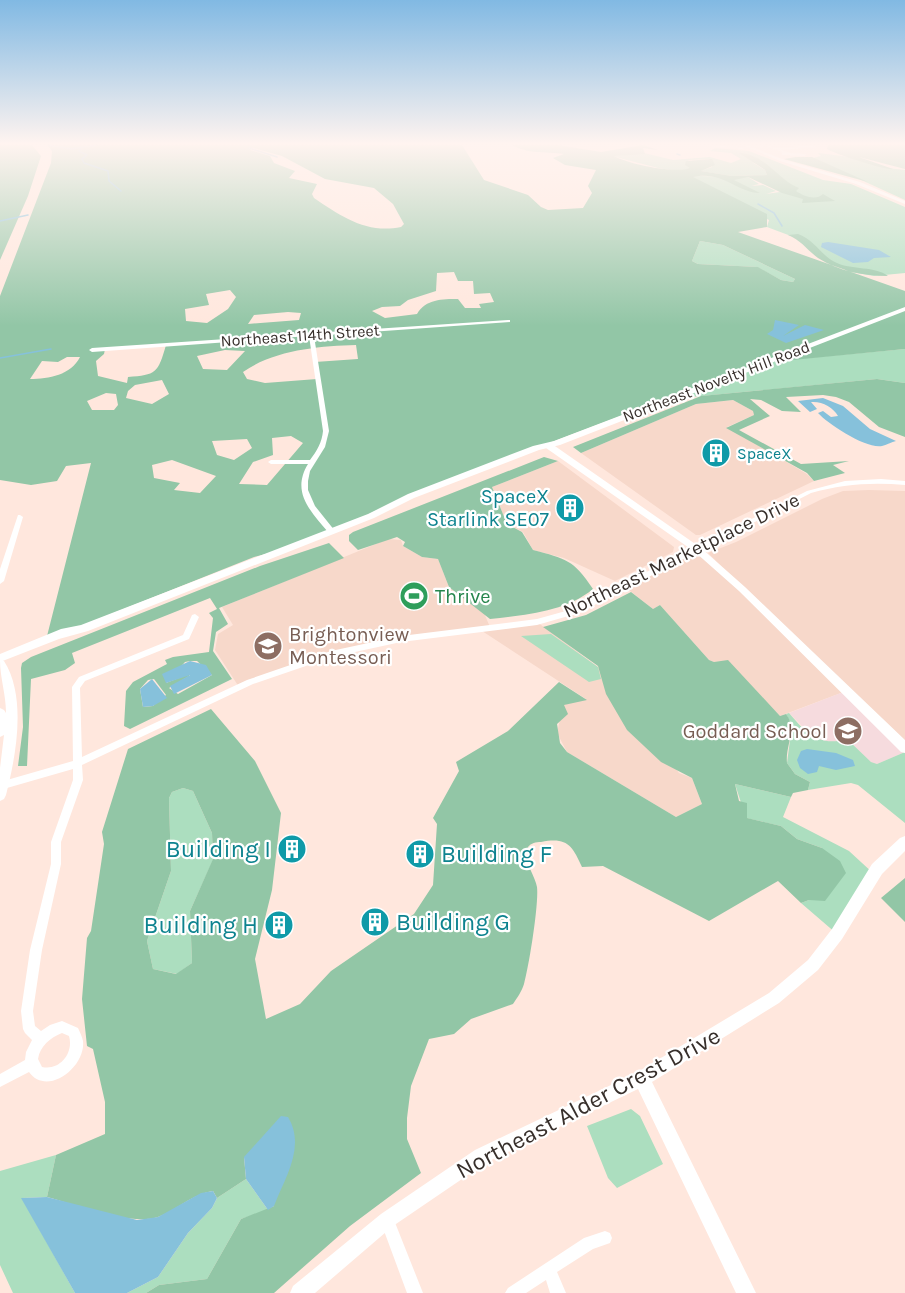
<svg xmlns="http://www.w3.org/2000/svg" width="905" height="1293" font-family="Karla,sans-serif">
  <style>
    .built { fill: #f7d8ca }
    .education { fill: #f6dbde }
    .green { fill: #acdebf }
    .forest { fill: #92c6a6; fill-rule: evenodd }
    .water { fill: #86c1db }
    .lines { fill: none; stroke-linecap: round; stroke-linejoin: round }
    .stream { stroke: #86c1db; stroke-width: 1.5 }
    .minor { fill: #fff; fill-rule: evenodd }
    .tertiary { fill: #fff; fill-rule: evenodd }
    .secondary { fill: #fff; fill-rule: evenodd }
    .labels { text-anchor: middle; stroke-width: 4.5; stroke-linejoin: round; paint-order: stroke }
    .far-street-label { font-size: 16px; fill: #372f2b; stroke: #fff }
    .far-culture-label { font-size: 16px; fill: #0d838f; stroke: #fff; text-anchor: start }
    .culture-label { font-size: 20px; fill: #0d838f; stroke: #fff; text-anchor: end }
    .street-label { font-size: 20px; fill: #372f2b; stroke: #fff }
    .leisure-label { font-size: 20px; fill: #27864d; stroke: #fff; text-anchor: start }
    .education-label { font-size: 20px; fill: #785e54; stroke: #fff; text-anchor: start }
    .near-culture-label { font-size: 24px; fill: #0d838f; stroke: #fff; text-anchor: end }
    .near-street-label { font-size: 24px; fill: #372f2b; stroke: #fff }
  </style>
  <rect width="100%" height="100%" fill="#ffe7dd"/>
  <!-- built -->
  <path class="built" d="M 733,400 L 753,411 L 754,415 L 727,427 L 807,474 L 814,481 L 700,535 L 696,535 L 581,453 L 696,404 Z
    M 558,461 L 670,544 L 674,547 L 673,552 L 615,581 L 564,558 L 533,550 L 523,532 L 507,524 L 492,487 Z
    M 869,490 L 905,491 L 905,748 L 846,691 L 780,716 L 728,661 L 714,662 L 709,660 L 660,605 L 653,609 L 625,587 L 698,550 L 761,607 L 708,553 L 736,542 L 822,499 L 843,491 Z
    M 388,539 L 401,540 L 403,546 L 422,557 L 438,559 L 449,587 L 484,613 L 490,627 L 537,622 L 598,667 L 679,773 L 692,778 L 702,804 L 676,817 L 567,752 L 557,733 L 563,705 L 586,699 L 479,629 L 357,647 L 239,687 L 215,650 L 218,634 L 233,625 L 222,607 Z"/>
  <!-- education -->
  <path class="education" d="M 846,691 L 905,752 L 877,764 L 871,762 L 847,739 L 831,743 L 814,738 L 789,713 Z"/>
  <!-- green -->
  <path class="green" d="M 715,148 L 749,151 L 823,180 L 851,184 L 905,207 L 905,273 L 874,276 L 851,272 L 818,257 L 799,239 L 767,227 L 769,220 L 685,177 C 707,174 727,179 748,177 L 759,184 L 751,186 L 763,185 L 776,191 L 766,194 L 794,190 L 764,166 L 752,162 L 765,170 L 767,175 L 732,176 L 700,171 L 712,167 L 712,159 L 688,160 L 696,170 L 682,172 L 658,168 L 612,156 L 644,153 L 673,160 L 710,157 L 731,163 L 741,159 L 731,153 L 710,151 Z
    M 818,153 L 858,158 L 887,168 L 905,170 L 905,200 L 813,158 L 821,156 Z
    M 700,241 L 723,245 L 795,279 L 793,282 L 781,280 L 757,267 L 698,264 L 692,261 Z
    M 905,349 L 905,383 L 877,379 L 671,399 L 0,431 Z
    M 551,634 L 598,667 L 601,679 L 589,682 L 521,636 Z
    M 789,713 C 806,733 819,747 847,739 L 871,762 L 877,764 L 905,752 L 905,823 L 858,785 L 851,783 L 808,790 L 810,782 L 795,774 L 787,763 L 792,725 L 786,714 Z
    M 735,784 L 791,797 L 783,817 L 849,851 L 874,874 L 837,934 L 801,903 L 809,900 L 822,848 L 797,839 L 781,826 L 746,818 Z
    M 183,788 L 193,791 L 212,833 L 213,860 L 190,911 L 192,963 L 177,974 L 153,969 L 147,941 L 171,871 L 169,798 L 172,792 Z
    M 631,1109 L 640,1116 L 663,1164 L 617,1188 L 608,1178 L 587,1126 Z
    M 56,1155 L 47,1197 L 22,1198 L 75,1293 L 13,1293 L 0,1265 L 0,1171 Z
    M 246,1179 L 268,1210 L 241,1219 L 207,1279 L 159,1285 L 146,1293 L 127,1293 L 158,1277 L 188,1233 L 212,1208 L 217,1198 Z"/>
  <!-- forest -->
  <path class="forest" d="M 0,145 L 32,145 L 41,156 L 28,196 L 0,260 Z
    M 47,145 L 462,145 L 484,180 L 528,195 L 541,207 L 548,210 L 583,208 L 592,193 L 588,186 L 596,170 L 565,165 L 553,158 L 564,154 C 545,151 531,155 512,145 L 558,145 L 601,152 L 643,145 L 658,150 L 643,148 L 645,154 L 614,156 C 628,164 675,174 690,168 L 685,165 L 686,161 L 712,159 L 715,165 L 701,171 L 732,176 L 767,175 L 765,170 L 739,153 C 764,153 781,182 799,188 L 796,191 C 803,196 816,201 823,194 L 835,201 L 802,203 L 803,199 L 782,193 L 748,177 L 734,180 L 760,193 C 736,192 722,170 693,177 L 767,214 L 767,227 L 738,232 L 905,291 L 905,349 L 761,363 L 536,448 L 281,550 L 254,557 L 46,640 L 91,463 L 66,466 L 57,481 L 31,485 L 0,480 L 0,296 L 51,163 L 52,151 ZM 253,148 L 282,156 L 325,179 L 374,188 L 393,204 L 404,224 L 401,227 C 367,234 342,217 314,198 L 312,194 L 317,184 L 289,178 L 295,171 L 274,163 L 270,156 L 250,150 ZM 700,241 L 723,245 L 795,279 L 793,282 L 781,280 L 758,267 L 698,264 L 692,261 ZM 454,272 L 458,281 L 473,281 L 474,294 L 490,293 L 494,302 L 479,304 L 481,308 L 465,308 L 458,299 C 442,299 426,299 417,314 L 385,318 L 372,311 L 382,307 L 400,306 L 408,300 L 436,291 L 437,273 ZM 230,290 L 236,297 L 228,309 L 207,323 L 186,321 L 185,309 L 209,305 L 206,294 ZM 288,312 L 301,313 L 299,320 L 248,324 L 254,315 ZM 166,345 C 158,373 156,375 128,377 L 127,383 L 98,376 L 96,361 L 104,354 L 105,349 ZM 356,345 L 358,359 L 315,362 L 317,379 L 265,383 L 247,379 L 243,372 C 274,350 319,346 356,345 ZM 225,350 L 245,351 L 227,370 L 203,369 L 197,356 ZM 67,357 L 80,357 C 71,375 49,379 30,379 L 42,361 L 58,362 ZM 162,380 L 169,394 L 152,404 L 126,398 L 128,391 L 135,385 ZM 106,393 L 116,394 L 118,405 L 114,410 L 92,410 L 87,401 ZM 291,436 L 303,443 L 267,485 L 239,484 L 253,462 L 273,455 L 272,438 ZM 247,439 L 252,448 L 234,460 L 217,455 L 212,441 ZM 172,460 L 216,476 L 200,493 L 174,490 L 180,483 L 154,478 L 152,465 Z
    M 828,145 L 905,145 L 905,169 L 859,157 L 893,169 C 888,171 835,154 827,149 Z
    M 796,157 L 812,157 L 868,182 L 784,159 Z
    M 798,234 C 814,239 822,257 837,263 C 852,270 875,266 888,276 C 865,276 838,271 818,258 C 807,250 801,240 788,235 Z
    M 877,379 L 905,383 L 905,437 L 879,427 L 849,402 L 836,397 L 823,395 L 786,397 L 801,412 L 782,411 L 761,400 L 750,399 L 770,416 L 739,430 L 801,464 L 849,461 L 833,465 L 845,473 L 814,481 L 807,473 L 726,428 L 754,415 L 753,411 L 733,400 L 696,404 L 581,453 L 573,447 L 701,396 Z
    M 544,457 L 558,461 L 492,487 L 507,524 L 522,532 L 533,550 C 566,559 573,559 593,589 C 565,612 525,615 490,619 L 449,587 L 438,559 L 422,557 L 403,546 L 405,542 L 397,537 L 358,550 L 349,541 L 349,535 L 353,532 Z
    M 329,543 L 344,558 L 219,608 L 228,624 L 216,632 L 213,651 L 232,679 L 130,729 L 124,726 L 126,691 L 133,682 L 167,664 L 165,660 L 173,657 L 209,652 L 213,618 L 209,613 L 217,609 L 210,598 L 72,653 L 75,663 L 65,670 L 31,679 L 27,766 L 18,766 L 23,727 L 21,668 L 22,663 L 31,657 L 260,566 ZM 190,661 L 197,661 L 212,675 L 178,694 L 169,688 L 189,676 L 189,674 L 166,683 L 185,662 ZM 154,679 L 166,695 L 153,706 L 143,707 L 140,689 L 148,680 Z
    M 631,592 L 653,609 L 660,605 L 709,660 L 714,662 L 728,660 L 780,716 L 786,714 C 798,729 785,745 787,763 L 795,774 L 810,782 L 808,790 L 793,793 L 791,797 L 735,784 L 739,801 L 747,803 L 747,818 L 781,826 L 797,839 L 822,848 L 840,861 L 846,873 L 825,901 L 809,900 L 801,903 L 778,881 L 709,921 L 603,866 L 582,867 C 572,845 567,837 541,842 C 536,842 531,843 528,847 C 521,858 535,875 537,887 C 539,904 529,966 524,984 C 522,991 517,998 513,1004 L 471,1019 L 454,1034 L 429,1039 L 411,1086 L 407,1118 L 407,1139 L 421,1173 L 350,1226 L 274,1293 L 146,1293 L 159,1285 L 207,1279 L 241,1219 L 274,1206 L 244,1157 L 246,1179 L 217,1198 L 213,1191 C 192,1194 177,1210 158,1217 C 130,1226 77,1205 47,1197 L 56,1155 L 105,1134 L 105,1102 L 93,1049 L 87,1046 L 82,999 L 87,938 L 91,931 L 104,844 L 102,832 L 128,749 L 211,709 L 255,761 L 281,813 L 272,890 L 255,959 L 266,1019 L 300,1004 L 331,971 L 414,914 L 433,885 L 437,824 L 433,818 L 459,771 L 456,762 L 508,731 L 559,682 L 587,700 L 564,705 L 568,714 L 557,724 L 560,743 L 567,752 L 676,817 L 702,804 L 692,778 L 661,762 L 627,730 L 606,694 L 598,666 L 543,627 L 586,615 ZM 183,788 L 193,791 L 212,833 L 213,859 L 190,911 L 192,963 L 176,974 L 153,969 L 147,941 L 171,871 L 169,798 L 172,792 Z
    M 905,878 L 905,922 L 881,898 Z"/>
  <!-- water -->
  <path class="water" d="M 828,242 L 879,250 L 891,257 L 874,258 L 868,262 L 853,263 L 821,247 L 822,243 Z
    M 775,320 L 799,325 L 783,336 L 805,325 L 824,330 L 786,343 L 767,334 L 773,330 Z
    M 823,398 L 843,406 L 870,429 L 896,441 C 892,442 886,445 882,446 C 866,449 828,424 818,413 L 823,411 L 831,417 L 838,416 C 833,407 822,401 811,402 L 817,409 L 810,412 L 798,401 Z
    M 190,661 L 206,665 L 212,675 L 174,694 L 170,686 L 190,675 L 166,683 L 162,674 Z
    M 152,679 L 167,698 L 153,706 L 143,707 L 140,689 Z
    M 807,749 L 836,753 L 853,760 L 855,766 L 836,770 L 819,766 L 817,772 L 808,774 L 800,768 L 797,760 L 801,751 Z
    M 281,1116 L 288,1117 C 306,1147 285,1177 274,1206 L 268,1210 L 246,1179 L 244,1157 Z
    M 213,1191 L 217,1198 L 212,1208 L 188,1233 L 158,1277 L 127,1293 L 75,1293 L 21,1198 L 47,1197 L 137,1220 L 158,1217 L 201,1193 Z"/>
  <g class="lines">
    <!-- stream -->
    <path class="stream" d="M 48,145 L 71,149 L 97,145
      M 249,148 L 277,157
      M 81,149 L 79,151 L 87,155 L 82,159 L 84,163 L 108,171 L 109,181 L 121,191
      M 677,154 L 680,155
      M 758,204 L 774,213 L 782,226
      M 0,221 L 28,215
      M 0,358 L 51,349"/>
    <!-- minor -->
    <path class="minor" d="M 697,145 L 743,147 L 744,148 L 743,149 Z
      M 761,145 C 768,145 774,148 781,148 C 793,148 805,143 816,147 L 781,150 L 790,153 L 806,154 L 805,156 L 782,155 L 782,152 L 767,146 L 750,147 Z
      M 508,320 L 510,320 L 510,322 L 314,336 L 329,431 L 325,447 L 310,471 L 308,481 L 308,490 L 315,506 L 335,531 L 331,533 L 329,533 C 310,511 291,492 308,464 L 271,464 L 268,462 L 271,460 L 310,460 C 317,451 322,442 323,431 L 309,336 L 92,352 L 89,350 L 92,348 Z
      M 881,479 L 905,481 L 905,485 C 873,482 842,484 811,493 L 579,613 L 537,625 L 401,642 L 332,657 L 253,684 L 82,765 L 83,780 L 61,842 L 61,864 L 42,950 L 33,1011 L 35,1026 L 41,1031 L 50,1025 L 62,1021 L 78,1028 C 80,1032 82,1037 83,1041 C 86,1067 47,1097 29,1072 L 0,1087 L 0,1074 L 25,1060 L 26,1052 L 32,1040 L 25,1033 L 23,1029 L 21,1011 L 30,950 L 51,864 L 51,842 L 73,780 L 73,769 L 0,790 L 0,782 L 73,761 L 72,687 L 79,677 L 183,635 L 192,615 L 195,614 L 199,617 L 189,639 L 85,681 L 80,688 L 82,757 L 247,680 L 331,651 L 401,636 L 537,619 L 573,609 L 807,491 L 845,481 ZM 62,1033 L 69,1036 C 74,1053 60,1071 42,1067 L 38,1059 C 40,1046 50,1038 62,1033 Z
      M 18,515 L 20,515 L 23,517 L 4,581 L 0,584 L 0,569 Z
      M 387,1213 L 392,1215 L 423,1293 L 407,1293 L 380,1220 L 382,1215 Z
      M 605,1231 L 610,1233 L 612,1238 L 610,1243 L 593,1249 L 557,1272 L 566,1293 L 550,1293 L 546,1280 L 526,1293 L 505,1293 L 508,1288 L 584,1238 Z"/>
    <!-- tertiary -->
    <path class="tertiary" d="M 742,145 L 747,145 L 782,159 L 860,182 L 905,201 L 905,204 L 856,184 L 780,161 Z
      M 546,444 L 552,444 L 701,548 L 745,587 L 905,740 L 905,753 L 901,752 L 739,591 L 695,552 L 546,448 Z
      M 0,660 L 4,661 C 27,697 16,756 6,795 L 4,799 L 0,801 L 0,768 L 4,735 L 0,737 L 0,708 L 4,710 L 6,713 C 6,694 0,678 0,660 Z
      M 905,836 L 905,851 L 882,874 L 842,939 L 818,970 L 779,1003 L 652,1082 L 756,1293 L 736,1293 L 638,1089 L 487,1162 L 393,1226 L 315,1293 L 290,1293 L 293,1286 L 381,1214 L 475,1150 L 636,1073 L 769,993 L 808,960 L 832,929 L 872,864 L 900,838 Z"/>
    <!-- secondary -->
    <path class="secondary" d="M 905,307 L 905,311 L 560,445 L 539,450 L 414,498 L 374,518 L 88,631 L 59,639 L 0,662 L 0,654 L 61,629 L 81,625 L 368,514 L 408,494 L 533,446 L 554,441 Z"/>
  </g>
  <!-- sky -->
  <linearGradient id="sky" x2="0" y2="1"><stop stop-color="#81b9e3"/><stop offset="0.44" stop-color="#fff4f0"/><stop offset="1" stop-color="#fff4f0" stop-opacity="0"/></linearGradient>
  <rect width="905" height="326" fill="url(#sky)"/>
  <!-- icons -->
  <defs>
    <g id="building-disc" transform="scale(1.5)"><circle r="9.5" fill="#0f9aa8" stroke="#fff"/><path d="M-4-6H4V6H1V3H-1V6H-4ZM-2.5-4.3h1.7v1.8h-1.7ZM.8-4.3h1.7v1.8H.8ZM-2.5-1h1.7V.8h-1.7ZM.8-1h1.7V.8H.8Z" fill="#fff"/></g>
    <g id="stadium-disc" transform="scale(1.5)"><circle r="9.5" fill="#2e9e5b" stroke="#fff"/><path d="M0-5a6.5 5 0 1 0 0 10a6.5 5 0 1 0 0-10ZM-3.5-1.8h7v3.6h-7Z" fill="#fff"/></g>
    <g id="school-disc" transform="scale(1.5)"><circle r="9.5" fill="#8d6e63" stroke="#fff"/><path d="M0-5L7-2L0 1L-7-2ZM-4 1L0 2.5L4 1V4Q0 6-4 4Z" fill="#fff"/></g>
  </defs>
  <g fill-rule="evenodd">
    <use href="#building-disc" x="716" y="453"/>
    <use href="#building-disc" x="570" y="508"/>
    <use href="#stadium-disc" x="414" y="596"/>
    <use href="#school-disc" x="268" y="646"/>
    <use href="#school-disc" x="848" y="731"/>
    <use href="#building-disc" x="292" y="849"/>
    <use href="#building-disc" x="420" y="854"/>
    <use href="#building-disc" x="375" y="922"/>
    <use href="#building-disc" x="279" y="925"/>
  </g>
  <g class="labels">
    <!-- far-street labels -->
    <g class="far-street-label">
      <text transform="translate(300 335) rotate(-4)" y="6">Northeast 114th Street</text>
      <text transform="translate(716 381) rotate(-21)" y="6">Northeast Novelty Hill Road</text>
    </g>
    <!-- far-culture labels -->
    <g class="far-culture-label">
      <text x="737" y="459">SpaceX</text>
    </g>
    <!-- culture labels -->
    <g class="culture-label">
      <text x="549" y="503">SpaceX<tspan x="549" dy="23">Starlink SE07</tspan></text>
    </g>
    <!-- street labels -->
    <g class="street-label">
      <text transform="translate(681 555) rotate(-26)" y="7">Northeast Marketplace Drive</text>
    </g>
    <!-- leisure labels -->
    <g class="leisure-label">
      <text x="435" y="603">Thrive</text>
    </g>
    <!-- education labels -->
    <g class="education-label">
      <text x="289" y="641">Brightonview<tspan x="289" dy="23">Montessori</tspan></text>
      <text x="827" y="738" text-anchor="end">Goddard School</text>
    </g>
    <!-- near-culture labels -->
    <g class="near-culture-label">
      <text x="271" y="857">Building I</text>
      <text x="441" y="862" text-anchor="start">Building F</text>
      <text x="396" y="930" text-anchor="start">Building G</text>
      <text x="258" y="933">Building H</text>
    </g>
    <!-- near-street labels -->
    <g class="near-street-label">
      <text transform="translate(588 1103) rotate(-28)" y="8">Northeast Alder Crest Drive</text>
    </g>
  </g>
</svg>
